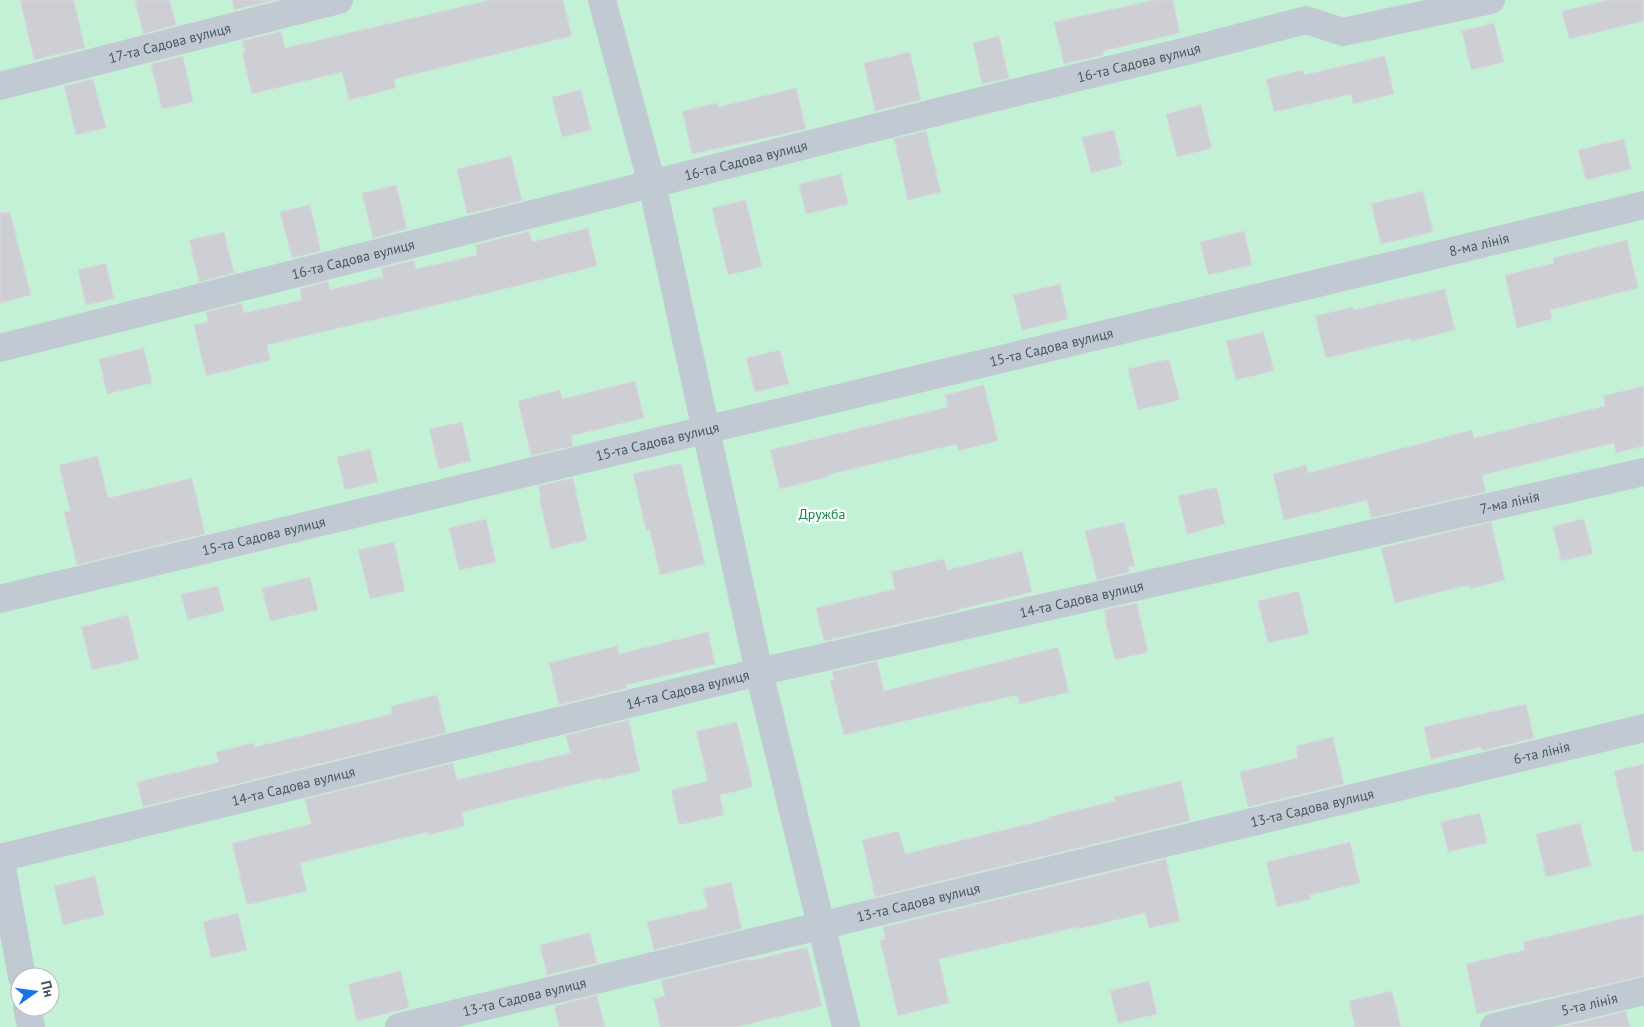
<svg xmlns="http://www.w3.org/2000/svg" width="1644" height="1027" font-family="'PT Sans',sans-serif">
  <style>
    .green { fill: #c3f1d5; fill-rule: evenodd }
    .building { fill: #cdcfd5; stroke: #d7d9de }
    .lines { fill: none; stroke-linecap: round; stroke-linejoin: round }
    .minor { stroke: #c1cad2; stroke-width: 28 }
    .labels { text-anchor: middle; stroke-width: 4.5; stroke-linejoin: round; paint-order: stroke }
    .street-label { font-size: 14px; fill: #4a5661; stroke: #fff }
    .park-label { font-size: 14px; fill: #17864f; stroke: #fff }
  </style>
  <rect width="100%" height="100%" fill="#f5f3f3"/>
  <!-- green -->
  <path class="green" d="M 0,0 L 1644,0 L 1644,1027 L 0,1027 ZM 20,977 L 50,977 L 50,1007 L 20,1007 Z"/>
  <!-- building -->
  <path class="building" d="M 20,0 L 74,0 L 85,48 L 34,60 Z
    M 135,0 L 170,0 L 176,25 L 143,34 Z
    M 232,0 L 274,0 L 234,10 Z
    M 490,0 L 563,0 L 572,36 L 394,79 L 396,88 L 349,100 L 342,72 L 252,94 L 242,53 L 245,52 L 242,41 L 281,31 L 285,48 Z
    M 1154,0 L 1173,0 L 1180,33 L 1103,51 L 1104,55 L 1064,64 L 1054,22 Z
    M 1609,0 L 1644,0 L 1644,21 L 1569,39 L 1562,11 Z
    M 1494,23 L 1504,62 L 1471,70 L 1462,31 Z
    M 999,36 L 1009,78 L 982,84 L 973,43 Z
    M 910,52 L 921,100 L 875,111 L 864,63 Z
    M 183,56 L 193,102 L 162,109 L 151,64 Z
    M 1385,56 L 1394,94 L 1353,104 L 1351,94 L 1274,112 L 1266,79 L 1303,70 L 1304,75 Z
    M 93,79 L 106,128 L 76,135 L 64,86 Z
    M 796,88 L 806,129 L 692,154 L 682,111 L 717,103 L 718,107 Z
    M 581,90 L 591,130 L 562,137 L 552,97 Z
    M 1201,105 L 1212,148 L 1177,157 L 1166,114 Z
    M 1114,130 L 1122,165 L 1091,173 L 1082,137 Z
    M 926,131 L 941,192 L 908,200 L 894,139 Z
    M 1624,139 L 1631,169 L 1586,180 L 1578,150 Z
    M 511,156 L 522,201 L 467,214 L 457,169 Z
    M 841,174 L 848,204 L 806,214 L 799,184 Z
    M 396,185 L 407,229 L 373,238 L 362,193 Z
    M 1423,191 L 1433,232 L 1381,244 L 1371,204 Z
    M 746,200 L 762,267 L 728,275 L 712,208 Z
    M 310,205 L 321,251 L 292,258 L 280,212 Z
    M 10,212 L 31,295 L 0,303 L 0,213 Z
    M 588,228 L 597,266 L 484,294 L 267,345 L 270,360 L 206,376 L 194,325 L 208,322 L 206,312 L 242,303 L 244,313 L 302,300 L 300,289 L 328,281 L 330,290 L 383,277 L 381,268 L 414,260 L 416,269 L 477,255 L 475,245 L 529,231 L 532,242 Z
    M 1244,231 L 1252,265 L 1208,275 L 1200,242 Z
    M 224,232 L 234,273 L 199,282 L 189,240 Z
    M 1627,240 L 1638,288 L 1550,310 L 1552,319 L 1517,328 L 1505,275 L 1554,263 L 1553,258 Z
    M 106,263 L 114,299 L 86,305 L 78,270 Z
    M 1060,284 L 1068,319 L 1022,330 L 1013,295 Z
    M 1445,289 L 1455,330 L 1411,341 L 1411,338 L 1326,358 L 1315,316 L 1353,307 L 1354,310 Z
    M 1264,332 L 1274,371 L 1236,380 L 1226,341 Z
    M 144,348 L 152,383 L 107,394 L 99,359 Z
    M 780,350 L 789,384 L 755,392 L 746,358 Z
    M 1169,359 L 1180,400 L 1138,410 L 1128,369 Z
    M 635,381 L 644,418 L 571,436 L 573,446 L 531,456 L 518,401 L 560,390 L 562,399 Z
    M 984,385 L 998,441 L 958,451 L 957,444 L 827,475 L 827,477 L 780,489 L 770,450 L 948,407 L 945,395 Z
    M 1644,386 L 1644,446 L 1616,453 L 1614,443 L 1482,475 L 1486,492 L 1371,518 L 1367,500 L 1284,520 L 1273,474 L 1306,465 L 1308,473 L 1472,430 L 1474,438 L 1605,406 L 1603,396 Z
    M 462,422 L 471,461 L 439,469 L 429,429 Z
    M 370,449 L 378,482 L 345,490 L 337,457 Z
    M 98,456 L 108,498 L 192,478 L 205,534 L 77,565 L 64,512 L 70,511 L 59,465 Z
    M 681,463 L 705,564 L 660,575 L 650,530 L 646,530 L 633,474 Z
    M 573,478 L 587,540 L 551,549 L 539,497 L 541,497 L 538,486 Z
    M 1217,487 L 1225,524 L 1187,534 L 1178,496 Z
    M 486,519 L 496,562 L 459,570 L 449,528 Z
    M 1584,519 L 1593,554 L 1561,561 L 1553,526 Z
    M 1124,522 L 1135,566 L 1128,567 L 1130,572 L 1097,580 L 1085,531 Z
    M 1491,522 L 1505,580 L 1470,589 L 1469,585 L 1395,603 L 1381,548 Z
    M 394,542 L 405,591 L 370,599 L 358,550 Z
    M 1022,551 L 1032,592 L 956,610 L 957,611 L 824,641 L 816,608 L 895,589 L 891,572 L 944,559 L 947,570 Z
    M 310,577 L 318,610 L 270,621 L 262,588 Z
    M 218,586 L 224,611 L 188,620 L 181,594 Z
    M 1299,591 L 1309,634 L 1268,643 L 1258,601 Z
    M 1137,603 L 1148,652 L 1115,660 L 1105,620 L 1107,620 L 1104,610 Z
    M 128,615 L 139,659 L 92,670 L 81,627 Z
    M 708,632 L 715,664 L 626,685 L 627,688 L 559,705 L 549,663 L 617,646 L 619,654 Z
    M 1058,647 L 1069,692 L 1019,704 L 1017,695 L 844,735 L 830,681 L 834,680 L 832,672 L 877,661 L 884,691 Z
    M 437,695 L 446,733 L 143,807 L 137,782 L 219,762 L 216,752 L 254,743 L 255,747 L 392,714 L 391,706 Z
    M 1526,704 L 1534,738 L 1482,751 L 1481,747 L 1431,759 L 1424,727 Z
    M 629,720 L 640,771 L 603,780 L 602,778 L 462,812 L 465,826 L 428,835 L 427,832 L 300,863 L 307,891 L 247,905 L 232,843 L 311,824 L 305,799 L 453,763 L 457,780 L 570,753 L 566,735 Z
    M 737,722 L 753,787 L 720,795 L 724,815 L 679,825 L 671,790 L 708,781 L 696,731 Z
    M 1333,737 L 1344,784 L 1248,807 L 1240,772 L 1298,758 L 1296,746 Z
    M 1644,764 L 1644,851 L 1633,852 L 1614,771 Z
    M 1181,781 L 1190,821 L 875,897 L 862,840 L 899,831 L 905,854 L 1049,819 L 1048,817 L 1115,801 L 1114,797 Z
    M 1480,813 L 1487,843 L 1448,852 L 1441,822 Z
    M 1580,823 L 1591,866 L 1546,877 L 1536,834 Z
    M 1350,842 L 1360,883 L 1310,895 L 1311,899 L 1277,907 L 1266,862 Z
    M 1166,859 L 1180,921 L 1149,928 L 1145,913 L 1078,929 L 1078,927 L 939,959 L 949,1003 L 898,1016 L 880,940 L 885,939 L 883,927 Z
    M 95,876 L 104,915 L 63,925 L 54,886 Z
    M 731,882 L 742,929 L 654,950 L 647,922 L 708,908 L 703,889 Z
    M 238,913 L 247,950 L 211,958 L 203,922 Z
    M 1644,914 L 1644,976 L 1477,1014 L 1466,964 L 1525,950 L 1523,942 Z
    M 590,933 L 597,963 L 547,975 L 540,945 Z
    M 807,947 L 822,1006 L 737,1027 L 660,1027 L 654,999 L 665,996 L 661,980 L 749,959 L 750,961 Z
    M 401,971 L 409,1008 L 357,1021 L 348,984 Z
    M 1149,981 L 1157,1014 L 1118,1023 L 1110,991 Z
    M 1392,991 L 1401,1027 L 1355,1027 L 1349,1001 Z
    M 597,995 L 605,1027 L 559,1027 L 554,1006 Z
    M 1626,1011 L 1630,1027 L 1561,1027 Z"/>
  <g class="lines">
    <!-- minor -->
    <g class="minor">
      <path d="M 602,0 L 652,184 L 759,672 L 846,1027"/>
      <path id="s1" d="M 0,86 L 339,0"/>
      <path id="s2" d="M 0,348 L 989,99 L 1191,50 L 1306,20 L 1343,32 L 1491,0"/>
      <path id="s3" d="M 0,599 L 1644,205"/>
      <path d="M 0,857 L 22,977"/>
      <path id="s4" d="M 0,858 L 759,672 L 1644,472"/>
      <path d="M 27,1007 L 31,1027"/>
      <path id="s5" d="M 399,1027 L 1644,728"/>
      <path id="s6" d="M 1494,1027 L 1644,991"/>
    </g>
  </g>
  <g class="labels">
    <!-- street labels -->
    <g class="street-label">
      <text dy="5" stroke="none"><textPath href="#s1" startOffset="175">17-та Садова вулиця</textPath></text>
      <text dy="5" stroke="none"><textPath href="#s2" startOffset="1174">16-та Садова вулиця</textPath></text>
      <text dy="5" stroke="none"><textPath href="#s2" startOffset="769">16-та Садова вулиця</textPath></text>
      <text dy="5" stroke="none"><textPath href="#s3" startOffset="1521">8-ма лінія</textPath></text>
      <text dy="5" stroke="none"><textPath href="#s2" startOffset="364">16-та Садова вулиця</textPath></text>
      <text dy="5" stroke="none"><textPath href="#s3" startOffset="1081">15-та Садова вулиця</textPath></text>
      <text dy="5" stroke="none"><textPath href="#s3" startOffset="676">15-та Садова вулиця</textPath></text>
      <text dy="5" stroke="none"><textPath href="#s4" startOffset="1551">7-ма лінія</textPath></text>
      <text dy="5" stroke="none"><textPath href="#s3" startOffset="271">15-та Садова вулиця</textPath></text>
      <text dy="5" stroke="none"><textPath href="#s4" startOffset="1112">14-та Садова вулиця</textPath></text>
      <text dy="5" stroke="none"><textPath href="#s4" startOffset="708">14-та Садова вулиця</textPath></text>
      <text dy="5" stroke="none"><textPath href="#s5" startOffset="1175">6-та лінія</textPath></text>
      <text dy="5" stroke="none"><textPath href="#s4" startOffset="302">14-та Садова вулиця</textPath></text>
      <text dy="5" stroke="none"><textPath href="#s5" startOffset="939">13-та Садова вулиця</textPath></text>
      <text dy="5" stroke="none"><textPath href="#s5" startOffset="534">13-та Садова вулиця</textPath></text>
      <text dy="5" stroke="none"><textPath href="#s5" startOffset="129">13-та Садова вулиця</textPath></text>
      <text dy="5" stroke="none"><textPath href="#s6" startOffset="98">5-та лінія</textPath></text>
    </g>
    <!-- park labels -->
    <g class="park-label">
      <text x="822" y="519">Дружба</text>
    </g>
  </g>
  <!-- north arrow -->
  <g transform="translate(35 992) rotate(76)"><circle r="24" fill="#ffffff" stroke="#b7bbc0"/>
  <path d="M0-4L9 19L0 12L-9 19Z" fill="#1a73e8"/>
  <text y="-8" font-size="14" font-weight="bold" text-anchor="middle" fill="#4a5661">Пн</text>
  </g>
</svg>
